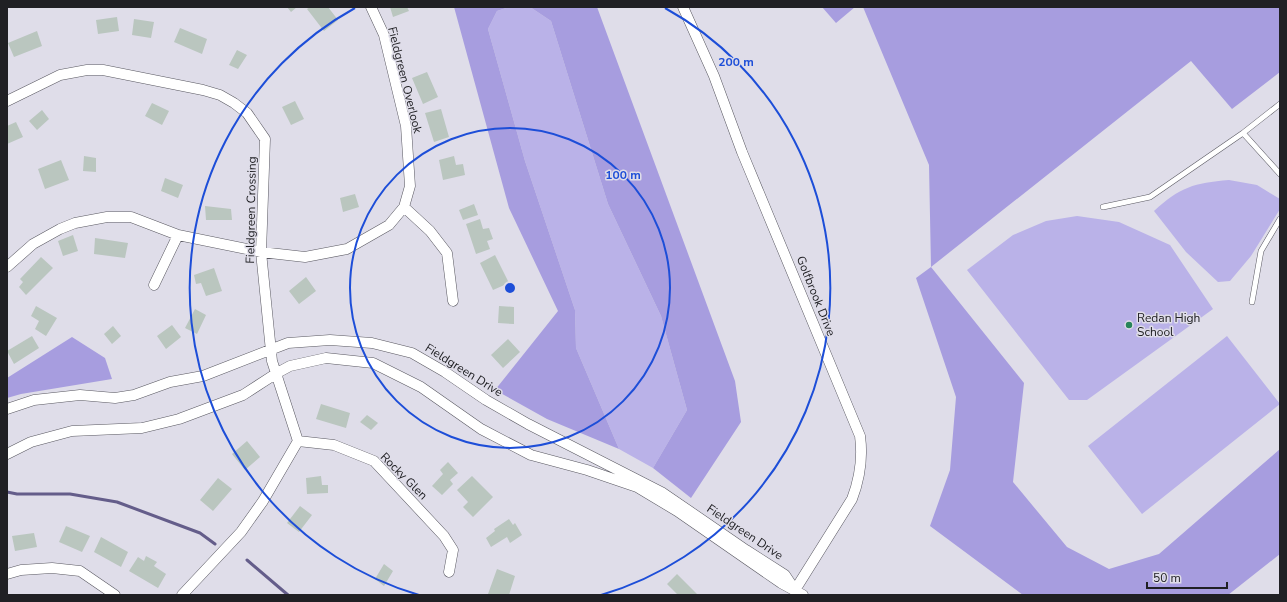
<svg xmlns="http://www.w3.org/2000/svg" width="1287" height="602" font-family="'Nunito Sans',sans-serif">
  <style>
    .green { fill: #bab2e8 }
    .forest { fill: #a79ddf }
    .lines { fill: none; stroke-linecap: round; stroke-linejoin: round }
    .stream { stroke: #645d8a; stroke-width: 3 }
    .building { fill: #bac6bf }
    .lane-casing { stroke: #595861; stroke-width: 6 }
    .street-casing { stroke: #595861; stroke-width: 11 }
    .lane { stroke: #fff; stroke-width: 5 }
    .street { stroke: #fff; stroke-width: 10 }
    .ring { fill: none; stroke: #1d4ed8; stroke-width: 2 }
    .poi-dot { fill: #27845a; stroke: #dfdde9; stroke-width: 1.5 }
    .labels { text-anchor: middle; stroke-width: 3; stroke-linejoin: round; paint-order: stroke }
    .street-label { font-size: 12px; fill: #202024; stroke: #dfdde9 }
    .poi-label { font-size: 12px; fill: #202024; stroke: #dfdde9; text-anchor: start }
    .centre { fill: #1d4ed8; stroke: #dfdde9; stroke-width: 2 }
    .ring-label { font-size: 12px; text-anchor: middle; font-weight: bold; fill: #1d4ed8; stroke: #dfdde9; stroke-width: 3; stroke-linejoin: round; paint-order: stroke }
  </style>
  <rect width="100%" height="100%" fill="#dfdde9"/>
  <!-- green -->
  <path class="green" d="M 509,7 L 530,7 L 551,21 L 608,204 L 661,316 L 687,410 L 653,468 L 619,449 L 576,348 L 575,310 L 525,161 L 488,29 L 497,11 Z
    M 1229,180 L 1257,185 L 1280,199 L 1280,209 L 1251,256 L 1230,281 L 1218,282 L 1186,252 L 1154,211 C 1180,187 1194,183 1229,180 Z
    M 1077,216 L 1119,222 L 1170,245 L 1213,309 L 1087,400 L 1069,400 L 967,270 L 1013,235 L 1046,221 Z
    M 1227,336 L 1280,404 L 1142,514 L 1088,446 Z"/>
  <!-- forest -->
  <path class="forest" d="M 454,7 L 509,7 L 497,11 L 488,29 L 525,161 L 575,310 L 576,348 L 619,449 L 547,419 L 495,390 L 558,311 L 509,208 Z
    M 530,7 L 597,7 L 735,381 L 741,422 L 691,498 L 653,468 L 687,410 L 661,316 L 608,204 L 551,21 Z
    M 822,7 L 855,7 L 836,23 Z
    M 863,7 L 1280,7 L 1280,72 L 1232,109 L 1191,61 L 931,267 L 1024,383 L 1013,482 L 1067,547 L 1109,569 L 1159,554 L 1280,449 L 1280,554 L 1228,595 L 1023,595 L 930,526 L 950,470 L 956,397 L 916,278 L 931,267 L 929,165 Z
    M 72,337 L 105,358 L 112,379 L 21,394 L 7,398 L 7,378 Z"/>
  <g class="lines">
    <!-- stream -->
    <path class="stream" d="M 7,492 L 17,494 L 70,494 L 117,502 L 200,533 L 215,544
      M 247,560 L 288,595"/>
  </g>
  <!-- building -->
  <path class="building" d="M 287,7 L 297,7 L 291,12 Z
    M 310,7 L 328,7 L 338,20 L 324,31 L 307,9 Z
    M 390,7 L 407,7 L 409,11 L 393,17 Z
    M 117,17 L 119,31 L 98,34 L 96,20 Z
    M 134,19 L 154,22 L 151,38 L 132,35 Z
    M 180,28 L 207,39 L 202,54 L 174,42 Z
    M 37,31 L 42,46 L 14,57 L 8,43 Z
    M 237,50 L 247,55 L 238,69 L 229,65 Z
    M 427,72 L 438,97 L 423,104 L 412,78 Z
    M 295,101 L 304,119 L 291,125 L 282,107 Z
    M 152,103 L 169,111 L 162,125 L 145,116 Z
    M 441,109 L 449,137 L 434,142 L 425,113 Z
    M 42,110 L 49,119 L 37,130 L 29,121 Z
    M 16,122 L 23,137 L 7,144 L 7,126 Z
    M 84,156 L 96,158 L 96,172 L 83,171 Z
    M 454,156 L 456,165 L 463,164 L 465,175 L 443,180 L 439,160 Z
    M 61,160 L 69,180 L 45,189 L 38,169 Z
    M 165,178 L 183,185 L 178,198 L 161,191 Z
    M 355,194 L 359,207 L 343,212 L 340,198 Z
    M 474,204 L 478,215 L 463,220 L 459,210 Z
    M 205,206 L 231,209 L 232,220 L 206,220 Z
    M 480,219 L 483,229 L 489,228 L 493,239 L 487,241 L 490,249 L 476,254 L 466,224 Z
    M 73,235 L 78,251 L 63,256 L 58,241 Z
    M 95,238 L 128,243 L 125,258 L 94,254 Z
    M 495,255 L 509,283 L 493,290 L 480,263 Z
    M 41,257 L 53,268 L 26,295 L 19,287 L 23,282 L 20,279 Z
    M 214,268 L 222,291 L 206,296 L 201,283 L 196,284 L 194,275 Z
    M 306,277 L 316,291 L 299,304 L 289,291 Z
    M 36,306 L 57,318 L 46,336 L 35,329 L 39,321 L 31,316 Z
    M 499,306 L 514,307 L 514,324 L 498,323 Z
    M 195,309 L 206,315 L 197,334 L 185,328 Z
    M 172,325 L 181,337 L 166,349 L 157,336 Z
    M 113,326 L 121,336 L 112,344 L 104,334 Z
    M 32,336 L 39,348 L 14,364 L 7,351 Z
    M 508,339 L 520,352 L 503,368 L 491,355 Z
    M 321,404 L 350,413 L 346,428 L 316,419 Z
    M 367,415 L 378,423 L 371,430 L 360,422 Z
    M 247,441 L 260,457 L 245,470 L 232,454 Z
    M 448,462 L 458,473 L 450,480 L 453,484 L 442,495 L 432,486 L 443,474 L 440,470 Z
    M 321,476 L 322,485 L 328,485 L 328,493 L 307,494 L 306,478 Z
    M 472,476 L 493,497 L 473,517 L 463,507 L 468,502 L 457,490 Z
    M 218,478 L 232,489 L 213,511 L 200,500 Z
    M 300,506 L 312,515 L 299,532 L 287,523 Z
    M 509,519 L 513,525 L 515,523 L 522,535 L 510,543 L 507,537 L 491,547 L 486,538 L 495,531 L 494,529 Z
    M 66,526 L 90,536 L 82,552 L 59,542 Z
    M 34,533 L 37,547 L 15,551 L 12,536 Z
    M 101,537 L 128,552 L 121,567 L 94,552 Z
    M 146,556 L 157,562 L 154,566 L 166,574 L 158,588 L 129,571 L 138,557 L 144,561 Z
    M 384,564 L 393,571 L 384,586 L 375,579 Z
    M 497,569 L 515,576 L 509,595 L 492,595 L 488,594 Z
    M 677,574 L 698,595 L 678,595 L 667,584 Z"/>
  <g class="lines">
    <!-- lane casing -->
    <g class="lane-casing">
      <path id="lane" d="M 1243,133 L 1280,104
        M 1103,207 L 1150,197 L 1243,133 L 1280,174
        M 1252,302 L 1261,251 L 1280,219"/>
    </g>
    <!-- street casing -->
    <g class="street-casing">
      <path id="street" d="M 683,7 L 714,76 L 742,152 L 860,436 C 863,458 860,478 852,499 L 795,590
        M 7,101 L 60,75 L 87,70 L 103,70 L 203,90 L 220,95 L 234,103 L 247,113 L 265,139 L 261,252 L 272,361 L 298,441 L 263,501 L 241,532 L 182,595
        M 404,207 L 430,231 L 447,253 L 453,301
        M 7,267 L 33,244 L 60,229 L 75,223 L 107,217 L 131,217 L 178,235 L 261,252 L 305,257 L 347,249 L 389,225 L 404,207 L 410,186 L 406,126 L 384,35 L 371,7
        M 154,285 L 178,235
        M 7,409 L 34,400 L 80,395 L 115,398 L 134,395 L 170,382 L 203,376 L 288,343 L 330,340 L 372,343 L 412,353 L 445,372 L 486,400 L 528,424 L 663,493 L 746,550 L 785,575 L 795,590
        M 298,441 L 334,445 L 374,461 L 444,536 L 453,550 L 449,572
        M 7,454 L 31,442 L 72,431 L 142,428 L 179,419 L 243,395 L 277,373 L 290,366 L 326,358 L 373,363 L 421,387 L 481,429 L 531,455 L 587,470 L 637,487 L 677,511 L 781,583 L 803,595
        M 7,574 L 21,570 L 52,568 L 80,571 L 115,595"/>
    </g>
    <!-- lane -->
    <use href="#lane" class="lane"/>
    <!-- street -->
    <use href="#street" class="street"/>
  </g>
  <!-- distance rings -->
  <g class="ring">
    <circle cx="510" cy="288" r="160"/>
    <path d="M419 595A320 320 0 0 1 355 8M665 8A320 320 0 0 1 601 595"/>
  </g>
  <!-- markers -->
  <circle class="poi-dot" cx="1129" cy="325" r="4"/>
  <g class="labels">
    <!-- street labels -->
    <g class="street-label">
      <text transform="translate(405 80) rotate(76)" y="4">Fieldgreen Overlook</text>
      <text transform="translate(251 210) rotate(-89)" y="4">Fieldgreen Crossing</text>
      <text transform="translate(816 296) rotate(68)" y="4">Golfbrook Drive</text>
      <text transform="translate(464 370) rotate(32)" y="4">Fieldgreen Drive</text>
      <text transform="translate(404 476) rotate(45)" y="4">Rocky Glen</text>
      <text transform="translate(745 532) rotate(34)" y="4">Fieldgreen Drive</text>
    </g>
    <!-- poi labels -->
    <g class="poi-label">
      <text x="1137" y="322">Redan High<tspan x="1137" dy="14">School</tspan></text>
    </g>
  </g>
  <circle cx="510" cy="288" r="6" class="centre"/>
  <g class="ring-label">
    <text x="736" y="66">200 m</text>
    <text x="623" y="179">100 m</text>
  </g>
  <!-- border -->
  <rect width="1287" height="602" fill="none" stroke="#202024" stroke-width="16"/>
  <!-- scale -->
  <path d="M1147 582v6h80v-6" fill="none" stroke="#202024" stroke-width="2"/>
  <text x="1153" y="582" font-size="12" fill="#202024" stroke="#dfdde9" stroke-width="3" paint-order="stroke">50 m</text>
</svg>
